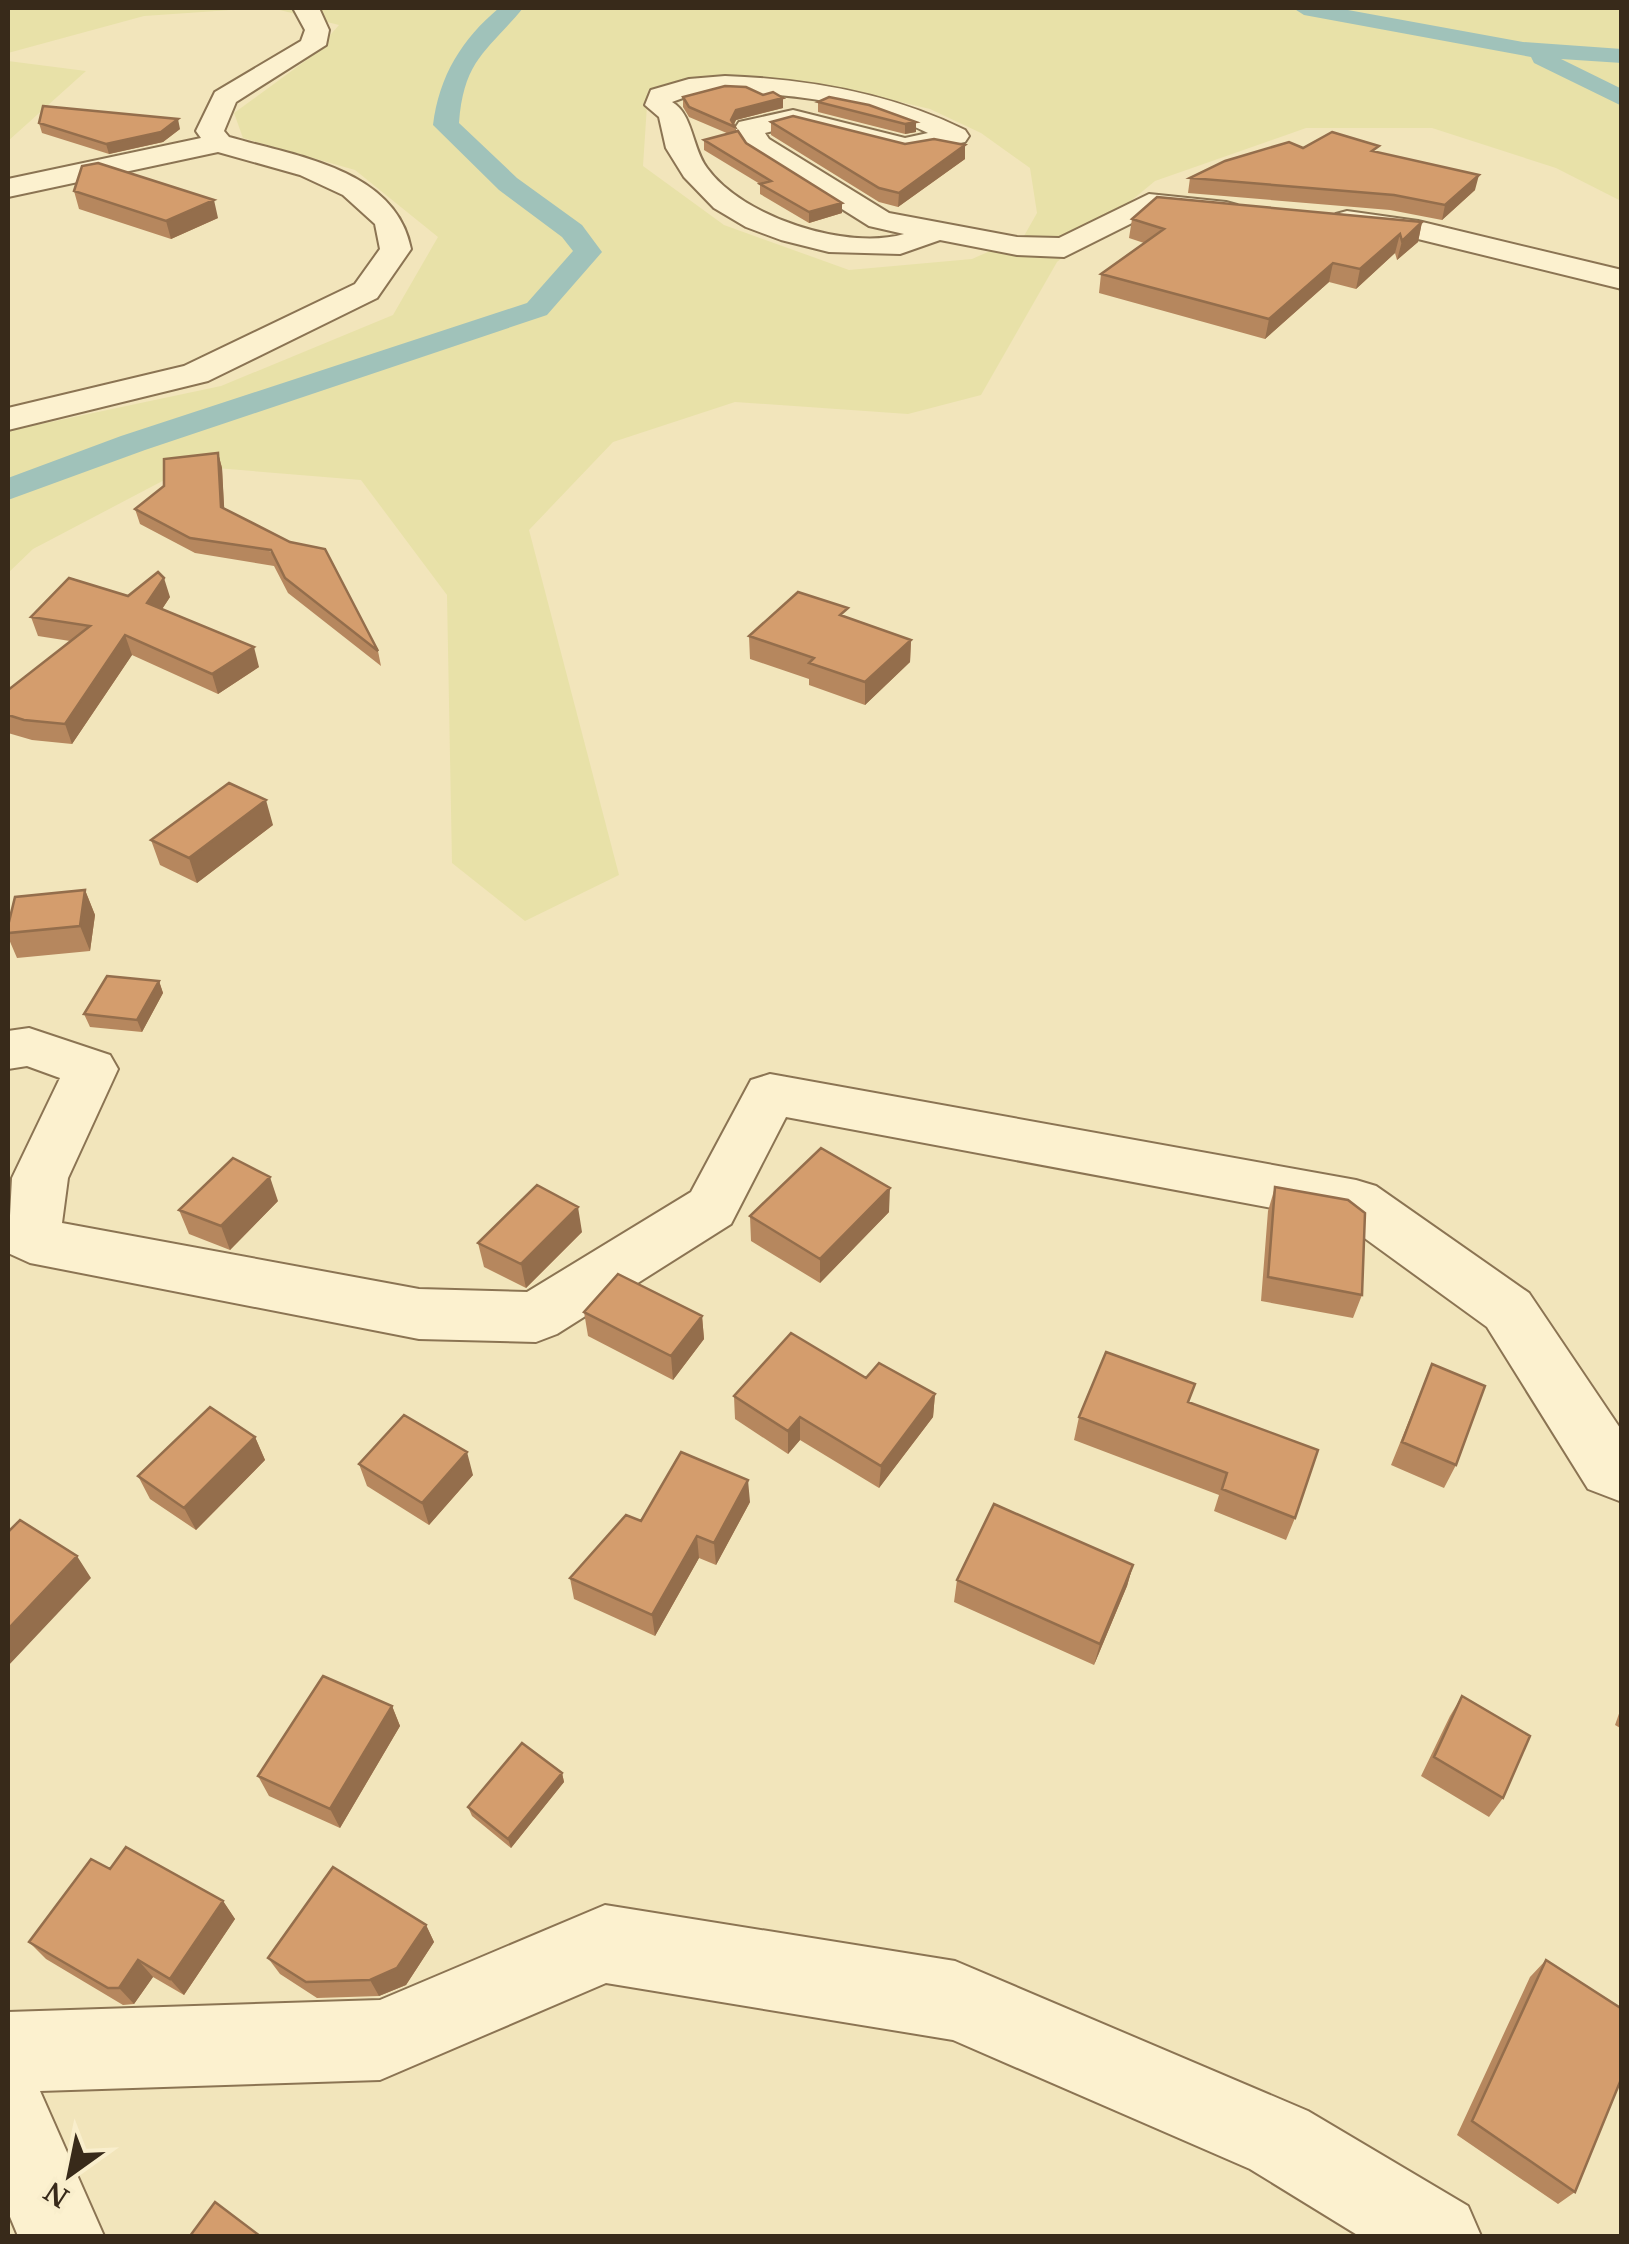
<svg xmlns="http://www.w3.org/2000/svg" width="1629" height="2244" font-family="'Noto Serif',serif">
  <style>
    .farmland { fill: #e8e1a8; fill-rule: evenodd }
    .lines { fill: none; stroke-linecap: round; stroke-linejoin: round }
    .canal { fill: #a0c2ba; fill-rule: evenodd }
    .minor-casing { stroke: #8b7453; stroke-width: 4 }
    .minor { fill: #fcf1cf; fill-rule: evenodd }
    .wall { fill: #b6875e }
    .shaded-wall { fill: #946e4c }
    .building { fill: #d49d6d; stroke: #946e4c; stroke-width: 2.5 }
  </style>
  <rect width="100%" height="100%" fill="#f2e5bb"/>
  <!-- farmland -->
  <path class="farmland" d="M 8,8 L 261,8 L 144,16 L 8,53 Z
    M 272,8 L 1621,8 L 1621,201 L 1556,168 L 1432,128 L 1306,128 L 1155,181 L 1057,262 L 981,395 L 908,414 L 735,402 L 613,442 L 529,530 L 619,875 L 525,921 L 452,863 L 447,595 L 361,480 L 191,466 L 33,549 L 8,573 L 8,431 L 221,386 L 393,315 L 438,237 L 355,170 L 243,138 L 234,113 L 312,56 L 339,25 ZM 709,80 L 789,84 L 867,94 L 930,109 L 981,133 L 1030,168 L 1037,213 L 1024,236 L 972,259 L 849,270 L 724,225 L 643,166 L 648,90 Z
    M 8,61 L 86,71 L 8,141 Z"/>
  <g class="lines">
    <!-- canal -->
    <path class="canal" d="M 499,8 L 523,8 C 487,52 464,59 459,123 L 517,178 L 582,225 L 602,252 L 547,315 L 145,450 L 8,500 L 8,478 L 121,436 L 527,303 L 573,251 L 562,237 L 499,190 L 433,125 C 439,76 462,39 499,8 Z
      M 1293,8 L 1337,8 L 1523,42 L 1622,49 L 1622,63 L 1561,59 L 1622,89 L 1622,106 L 1534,63 L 1531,57 L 1304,15 Z"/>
    <!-- minor casing -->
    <g class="minor-casing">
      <path id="minor" d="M 293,8 L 319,8 L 329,30 L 326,45 L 236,102 L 224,131 L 229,137 C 295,156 396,169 411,249 L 377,298 L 208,381 L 8,430 L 8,408 L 184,366 L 355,284 L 380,249 L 375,224 L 343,195 L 300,175 L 218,152 L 8,197 L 8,179 L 201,138 L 196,131 L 215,92 L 301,41 L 305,30 Z
        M 725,76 C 808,79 890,93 965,130 L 969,136 L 965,142 L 905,154 L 793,126 L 765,133 L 769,139 L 889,213 L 1017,237 L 1059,238 L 1149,194 L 1226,202 L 1237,205 L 1241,211 L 1237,217 L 1226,220 L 1154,212 L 1064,257 L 1017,255 L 940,240 L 900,254 L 829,252 L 781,240 L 746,227 L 714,208 L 684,177 L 666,148 L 659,117 L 645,105 L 651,90 L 689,79 ZM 725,92 C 793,94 866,102 928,133 L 905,138 L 793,110 L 739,122 L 735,128 L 748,150 L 869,226 L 904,234 C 847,251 742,217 707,168 C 692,148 693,114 672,102 L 691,95 Z
        M 1347,211 L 1418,221 L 1622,270 L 1622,289 L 1418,239 L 1336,226 L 1332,220 L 1336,214 Z
        M 29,1028 L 110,1055 L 118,1069 L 68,1178 L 62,1223 L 419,1289 L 527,1292 L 691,1192 L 751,1080 L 770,1074 L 1356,1180 L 1376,1186 L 1529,1293 L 1622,1431 L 1622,1502 L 1588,1489 L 1487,1327 L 1341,1221 L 786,1117 L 731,1224 L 557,1334 L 536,1342 L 419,1339 L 30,1263 L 8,1253 L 12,1178 L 60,1078 L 27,1066 L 8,1069 L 8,1031 Z
        M 605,1905 L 955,1961 L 1308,2111 L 1468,2206 L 1481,2236 L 1359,2236 L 1250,2169 L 953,2040 L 606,1983 L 380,2080 L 40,2091 L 104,2236 L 18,2236 L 8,2212 L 8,2012 L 380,2000 Z"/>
    </g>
    <!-- minor -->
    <use href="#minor" class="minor"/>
  </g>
  <!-- wall -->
  <path class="wall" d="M 763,95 L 783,98 L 783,108 L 736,120 L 734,124 L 736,132 L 746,143 L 842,203 L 842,213 L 809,223 L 760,194 L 760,184 L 704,150 L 704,140 L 729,134 L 689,117 L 683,107 L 683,97 Z
    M 818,102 L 916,122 L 916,132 L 905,134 L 818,112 Z
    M 771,122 L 905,144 L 965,145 L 965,159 L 898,207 L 879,202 L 771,135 Z
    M 39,123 L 180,129 L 163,142 L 109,154 L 42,133 Z
    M 1303,148 L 1378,152 L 1475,190 L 1442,220 L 1390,210 L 1188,193 L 1190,178 Z
    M 74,191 L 218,218 L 171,239 L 79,209 Z
    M 1132,219 L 1422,222 L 1418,242 L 1397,260 L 1395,253 L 1356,289 L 1329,282 L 1265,339 L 1099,293 L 1101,274 L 1144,243 L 1129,238 Z
    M 218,453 L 222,468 L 224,509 L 378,651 L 381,666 L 288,593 L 274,566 L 195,553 L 140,524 L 135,509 Z
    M 128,596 L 170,597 L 162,609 L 259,667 L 218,694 L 132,655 L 72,744 L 32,740 L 8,733 L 8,690 L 70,641 L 38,636 L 31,617 Z
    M 847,617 L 911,640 L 910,662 L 865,705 L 809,685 L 809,679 L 750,659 L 749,636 Z
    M 273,825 L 197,883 L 160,865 L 151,840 Z
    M 85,890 L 95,915 L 90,951 L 17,958 L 8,937 L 8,926 Z
    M 159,981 L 163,993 L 142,1032 L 90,1027 L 84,1014 Z
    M 1275,1187 L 1362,1295 L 1353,1318 L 1261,1301 L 1268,1211 Z
    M 278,1201 L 230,1250 L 189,1234 L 179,1210 Z
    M 889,1212 L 820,1283 L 751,1241 L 750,1216 Z
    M 582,1232 L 526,1288 L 484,1267 L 478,1243 Z
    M 584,1312 L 702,1316 L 704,1339 L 673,1380 L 588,1336 Z
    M 1432,1364 L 1456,1465 L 1444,1488 L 1391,1465 Z
    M 866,1378 L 935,1394 L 933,1417 L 879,1488 L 800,1440 L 788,1454 L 735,1419 L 734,1396 Z
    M 1190,1402 L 1295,1518 L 1286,1540 L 1214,1511 L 1219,1495 L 1074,1440 L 1079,1417 Z
    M 255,1437 L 265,1460 L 196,1530 L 150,1499 L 138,1476 Z
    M 359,1464 L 473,1475 L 429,1525 L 367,1486 Z
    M 750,1502 L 716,1565 L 699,1558 L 655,1636 L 574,1599 L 570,1578 L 641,1521 Z
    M 1133,1565 L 1127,1586 L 1094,1665 L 954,1602 L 957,1580 Z
    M 1462,1696 L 1503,1798 L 1489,1817 L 1421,1776 L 1450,1716 Z
    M 1622,1705 L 1622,1729 L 1615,1725 Z
    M 392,1706 L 400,1726 L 340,1828 L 269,1796 L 258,1776 Z
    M 562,1773 L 564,1782 L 511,1848 L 472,1816 L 468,1807 Z
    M 110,1869 L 223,1901 L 235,1919 L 184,1995 L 153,1977 L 134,2004 L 123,2005 L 46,1959 L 29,1942 Z
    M 426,1925 L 434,1942 L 406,1985 L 379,1996 L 317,1998 L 280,1974 L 268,1958 Z
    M 1546,1960 L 1575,2192 L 1558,2204 L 1457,2135 L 1530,1977 Z"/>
  <!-- shaded-wall -->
  <path class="shaded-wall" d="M 783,98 L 783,108 L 736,120 L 733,126 L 731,120 L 736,110 Z
    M 178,119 L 180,129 L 163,142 L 109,154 L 106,144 Z
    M 916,122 L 916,132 L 905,134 L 905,124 Z
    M 965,145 L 965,159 L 898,207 L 899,193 Z
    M 1479,175 L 1475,190 L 1442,220 L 1445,205 Z
    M 214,200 L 218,218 L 171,239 L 166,221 Z
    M 842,203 L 842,213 L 809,223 L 809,212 Z
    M 1422,222 L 1418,242 L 1397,260 L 1402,241 Z
    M 1400,234 L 1395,253 L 1356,289 L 1360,269 Z
    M 1333,263 L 1329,282 L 1265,339 L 1269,319 Z
    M 218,453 L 222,468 L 225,522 L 221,507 Z
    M 164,578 L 170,597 L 153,623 L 147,603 Z
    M 125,635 L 132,655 L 72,744 L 65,724 Z
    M 911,640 L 910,662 L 865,705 L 865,682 Z
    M 254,647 L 259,667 L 218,694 L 212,674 Z
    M 266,800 L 273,825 L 197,883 L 189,858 Z
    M 85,890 L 95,915 L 90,951 L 80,926 Z
    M 159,981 L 163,993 L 142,1032 L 137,1020 Z
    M 270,1177 L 278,1201 L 230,1250 L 221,1226 Z
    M 890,1188 L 889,1212 L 820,1283 L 820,1259 Z
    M 578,1207 L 582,1232 L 526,1288 L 521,1264 Z
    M 702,1316 L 704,1339 L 673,1380 L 671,1356 Z
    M 935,1394 L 933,1417 L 879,1488 L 881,1466 Z
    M 800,1417 L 800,1440 L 788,1454 L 788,1431 Z
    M 255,1437 L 265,1460 L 196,1530 L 184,1508 Z
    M 467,1452 L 473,1475 L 429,1525 L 422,1503 Z
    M 748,1480 L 750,1502 L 716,1565 L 714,1543 Z
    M 697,1536 L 699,1558 L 655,1636 L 652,1615 Z
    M 77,1556 L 91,1578 L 8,1666 L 8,1629 Z
    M 1133,1565 L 1127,1586 L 1094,1665 L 1100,1644 Z
    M 392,1706 L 400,1726 L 340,1828 L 330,1809 Z
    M 562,1773 L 564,1782 L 511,1848 L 508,1839 Z
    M 223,1901 L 235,1919 L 184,1995 L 170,1979 Z
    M 426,1925 L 434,1942 L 406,1985 L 379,1996 L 370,1980 Z
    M 138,1960 L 153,1977 L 134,2004 L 119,1988 Z"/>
  <!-- building -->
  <path class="building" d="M 725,86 L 746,87 L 763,95 L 773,92 L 783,98 L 736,110 L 731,120 L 735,127 L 689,107 L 683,97 Z
    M 829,97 L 869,105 L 916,122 L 905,124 L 818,102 Z
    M 43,106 L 178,119 L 161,132 L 106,144 L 39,123 Z
    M 793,116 L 905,144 L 934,139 L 965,145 L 899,193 L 879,188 L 771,122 Z
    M 738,131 L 746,143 L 842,203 L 809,212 L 760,184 L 771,181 L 704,140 Z
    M 1332,132 L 1379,146 L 1372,151 L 1479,175 L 1445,205 L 1394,195 L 1190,178 L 1225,161 L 1289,142 L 1303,148 Z
    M 98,163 L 214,200 L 166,221 L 74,191 L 82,166 Z
    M 1157,197 L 1422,222 L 1402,241 L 1400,234 L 1360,269 L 1333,263 L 1269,319 L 1101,274 L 1164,229 L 1132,219 Z
    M 218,453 L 221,507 L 290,542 L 325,549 L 378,651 L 285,578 L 271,550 L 190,538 L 135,509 L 164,486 L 164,459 Z
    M 158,572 L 164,578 L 147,603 L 254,647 L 212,674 L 125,635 L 65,724 L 24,720 L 8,715 L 8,690 L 90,626 L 31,617 L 69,578 L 128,596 Z
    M 798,592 L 848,608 L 840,615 L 911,640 L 865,682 L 809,663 L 814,658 L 749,636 Z
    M 229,783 L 266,800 L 189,858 L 151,840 Z
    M 85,890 L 80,926 L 8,933 L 8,926 L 15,897 Z
    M 107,976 L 159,981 L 137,1020 L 84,1014 Z
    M 821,1148 L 890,1188 L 820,1259 L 750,1216 Z
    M 233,1158 L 270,1177 L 221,1226 L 179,1210 Z
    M 537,1185 L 578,1207 L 521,1264 L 478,1243 Z
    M 1275,1187 L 1348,1200 L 1365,1213 L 1362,1295 L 1268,1277 Z
    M 618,1274 L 702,1316 L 671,1356 L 584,1312 Z
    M 791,1333 L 866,1378 L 879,1363 L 935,1394 L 881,1466 L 800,1417 L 788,1431 L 734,1396 Z
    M 1106,1352 L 1195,1384 L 1188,1402 L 1318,1450 L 1295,1518 L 1222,1489 L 1227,1473 L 1079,1417 Z
    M 1432,1364 L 1485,1386 L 1456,1465 L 1402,1442 Z
    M 210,1407 L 255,1437 L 184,1508 L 138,1476 Z
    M 404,1415 L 467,1452 L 422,1503 L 359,1464 Z
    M 681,1452 L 748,1480 L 714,1543 L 697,1536 L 652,1615 L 570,1578 L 626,1515 L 641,1521 Z
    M 994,1504 L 1133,1565 L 1100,1644 L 957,1580 Z
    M 20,1520 L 77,1556 L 8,1629 L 8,1532 Z
    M 323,1676 L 392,1706 L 330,1809 L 258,1776 Z
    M 1462,1696 L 1530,1736 L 1503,1798 L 1434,1757 Z
    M 522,1743 L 562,1773 L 508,1839 L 468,1807 Z
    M 126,1847 L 223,1901 L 170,1979 L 138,1960 L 119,1988 L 108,1988 L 29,1942 L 91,1859 L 110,1869 Z
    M 333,1867 L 426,1925 L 397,1968 L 370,1980 L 306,1982 L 268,1958 Z
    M 1546,1960 L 1622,2009 L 1622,2077 L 1575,2192 L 1472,2121 Z
    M 215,2202 L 260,2236 L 190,2236 Z"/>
  <!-- border -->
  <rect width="1629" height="2244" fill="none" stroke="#382a1a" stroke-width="20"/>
  <!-- north arrow -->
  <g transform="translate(70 2174) rotate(213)" stroke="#f9eecc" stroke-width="8" paint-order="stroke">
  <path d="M0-8L18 38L0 25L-18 38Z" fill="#382a1a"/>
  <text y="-15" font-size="28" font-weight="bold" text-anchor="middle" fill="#382a1a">N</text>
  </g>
</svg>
